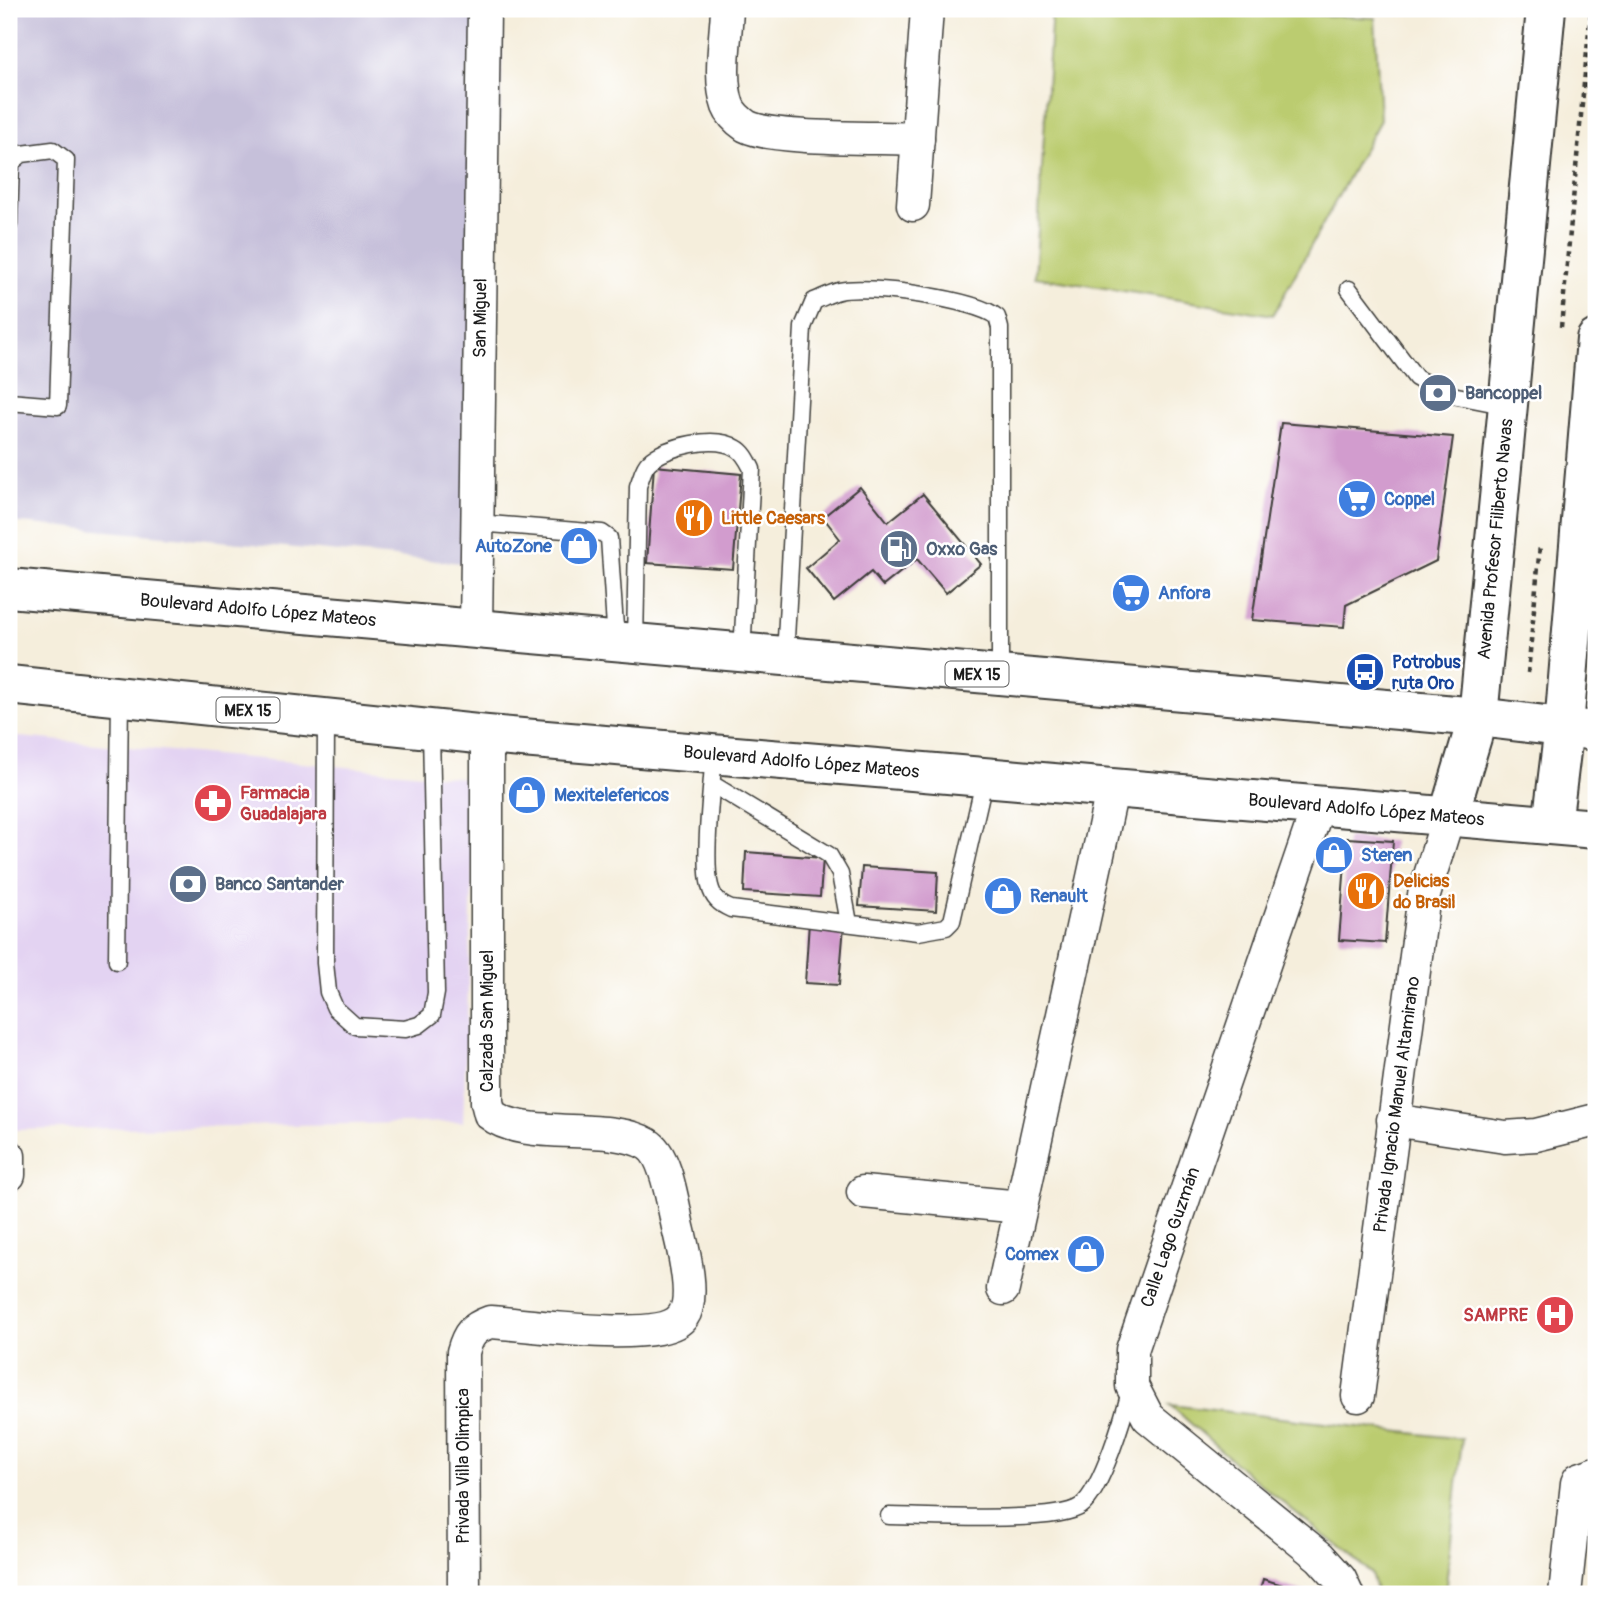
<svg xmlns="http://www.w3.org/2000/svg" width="1605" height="1603" font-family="Pangolin,sans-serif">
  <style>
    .built { fill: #e3d3f2 }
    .industrial { fill: #c6c0da }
    .green { fill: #bbcc6f; stroke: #6c7446; stroke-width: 2 }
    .building { fill: #d29cce }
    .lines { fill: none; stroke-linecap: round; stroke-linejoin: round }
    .service-casing { stroke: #3d3c39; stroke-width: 19 }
    .minor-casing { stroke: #3d3c39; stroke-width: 35 }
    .secondary-casing { stroke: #3d3c39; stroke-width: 42 }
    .primary-casing { stroke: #3d3c39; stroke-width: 42 }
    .path { stroke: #3d3c39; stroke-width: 4.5; stroke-dasharray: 5 5; stroke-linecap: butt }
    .service { stroke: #fff; stroke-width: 16 }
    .minor { stroke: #fff; stroke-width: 32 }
    .secondary { stroke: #fff; stroke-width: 38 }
    .primary { stroke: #fff; stroke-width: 38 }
    .labels { text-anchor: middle; stroke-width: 5; stroke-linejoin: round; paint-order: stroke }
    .shield { fill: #fff; stroke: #606060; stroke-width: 2 }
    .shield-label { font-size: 16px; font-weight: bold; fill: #1c1c1c }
    .street-label { font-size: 18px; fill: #1c1c1c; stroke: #fff }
    .service-label { font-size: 18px; font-weight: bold; fill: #4e5e75; stroke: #fff; text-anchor: start }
    .shop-label { font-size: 18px; font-weight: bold; fill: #366cbe; stroke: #fff; text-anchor: start }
    .food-label { font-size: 18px; font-weight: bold; fill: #c56008; stroke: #fff; text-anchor: start }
    .transit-label { font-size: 18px; font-weight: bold; fill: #164399; stroke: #fff; text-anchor: start }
    .health-label { font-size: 18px; font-weight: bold; fill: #be3a42; stroke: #fff; text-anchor: start }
  </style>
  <rect width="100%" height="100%" fill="#fff"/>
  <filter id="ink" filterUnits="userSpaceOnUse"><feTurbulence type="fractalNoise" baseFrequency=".0143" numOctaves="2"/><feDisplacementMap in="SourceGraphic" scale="14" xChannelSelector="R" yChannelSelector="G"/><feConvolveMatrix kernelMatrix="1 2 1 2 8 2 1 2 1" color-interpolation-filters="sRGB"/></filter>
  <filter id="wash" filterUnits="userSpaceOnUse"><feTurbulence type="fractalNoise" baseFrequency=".00686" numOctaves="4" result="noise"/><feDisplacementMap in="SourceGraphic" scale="28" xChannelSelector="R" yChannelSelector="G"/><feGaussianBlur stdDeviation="1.57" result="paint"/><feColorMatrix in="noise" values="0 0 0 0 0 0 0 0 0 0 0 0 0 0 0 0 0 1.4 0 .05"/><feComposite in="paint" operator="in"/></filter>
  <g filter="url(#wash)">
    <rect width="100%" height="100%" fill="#f5eedc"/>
    <!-- built -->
    <path class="built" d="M 9,736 L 476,779 L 463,1122 L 9,1130 Z"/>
    <!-- industrial -->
    <path class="industrial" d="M 9,9 L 504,9 L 484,565 L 9,522 Z"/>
    <!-- green -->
    <path class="green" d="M 1052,9 L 1196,9 L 1375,18 L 1380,120 L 1273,315 L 1035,277 Z
      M 1170,1405 L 1462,1439 L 1445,1594 L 1377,1594 L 1371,1573 L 1249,1475 Z"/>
    <g id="blocks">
      <!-- building -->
      <path class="building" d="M 1281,423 L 1453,437 L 1436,561 L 1346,605 L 1344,627 L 1252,620 Z
        M 654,466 L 741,474 L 733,569 L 647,563 Z
        M 860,487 L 888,522 L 923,494 L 981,564 L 946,593 L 917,559 L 883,586 L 871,572 L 834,602 L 806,568 L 840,539 L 823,517 Z
        M 1347,838 L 1393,841 L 1385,943 L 1339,940 Z
        M 746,852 L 823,858 L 820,897 L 744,892 Z
        M 862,867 L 938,872 L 936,911 L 859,906 Z
        M 809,922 L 844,925 L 839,985 L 805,983 Z
        M 1263,1579 L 1312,1594 L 1259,1594 Z"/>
    </g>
  </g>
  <g filter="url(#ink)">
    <use href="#blocks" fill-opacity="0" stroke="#3d3c39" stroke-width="2"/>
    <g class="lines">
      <!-- service casing -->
      <g class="service-casing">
        <path id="service" d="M 9,225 L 11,163 L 22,154 L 53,150 L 66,160 L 58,406 L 9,402
          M 1349,289 L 1416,378 L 1447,394 L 1508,406
          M 477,523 L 602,533 L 609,538 L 616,642
          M 635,644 L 638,486 C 641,479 643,467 649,462 C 666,446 715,435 736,448 C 744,452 748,461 752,469 L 742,653
          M 785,657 L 803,327 L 814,301 C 822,298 830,293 839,291 C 867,284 975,299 997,317 L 1000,328 L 1000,676
          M 326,718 L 325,963 L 328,992 L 335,1008 L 355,1026 L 405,1029 L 419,1025 L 432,1015 L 436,993 L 431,729
          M 714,753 C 712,783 703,860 710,886 C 713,898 719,904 731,909 L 918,932 L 946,927 L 952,921 L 985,777
          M 712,784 L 829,855 L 840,874 L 849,923
          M 117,961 L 120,695
          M 889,1516 C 926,1516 1056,1524 1081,1506 C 1102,1490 1124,1415 1131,1388"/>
      </g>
      <!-- minor casing -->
      <g class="minor-casing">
        <g id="minor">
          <path d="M 727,9 C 726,38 718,78 728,106 C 731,114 739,121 746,126 C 772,140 883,137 918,139"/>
          <path d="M 913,205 L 927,9"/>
          <path id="s1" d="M 476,630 L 484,9"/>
          <path d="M 1319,804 L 1132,1350 L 1132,1386 L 1148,1417 L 1320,1557 L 1340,1579 L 1347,1594"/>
          <path d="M 1393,1120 L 1505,1137 L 1536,1135 L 1596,1120"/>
          <path d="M 9,1175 L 9,1156"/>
          <path d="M 863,1192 L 1021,1207"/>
          <path d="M 1003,1289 L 1113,786"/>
          <path id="s2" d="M 1358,1396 L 1424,895 L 1449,814"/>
          <path d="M 464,1594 L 463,1352 C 468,1334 473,1328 490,1322 C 525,1324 664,1345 683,1316 C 696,1298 683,1248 678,1227 C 673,1206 667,1155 647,1144 C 608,1121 524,1142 490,1114 L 487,1102 L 487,735"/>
          <path d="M 1565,1594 L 1577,1483 L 1579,1479 L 1596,1473"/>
        </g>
      </g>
      <!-- secondary casing -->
      <g class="secondary-casing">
        <g id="secondary">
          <path id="s3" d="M 1449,814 L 1478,717 L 1546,9"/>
          <path d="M 1552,825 L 1564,727 L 1596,339"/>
        </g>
      </g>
      <!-- primary casing -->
      <g class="primary-casing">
        <g id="primary">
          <path id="s4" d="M 9,588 L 1478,717 L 1596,731"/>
          <path id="s5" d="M 9,685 L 487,735 L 1596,829"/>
        </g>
      </g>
      <!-- path -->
      <path class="path" d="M 1561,327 L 1591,9
        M 1528,673 L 1540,545"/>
      <!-- service -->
      <use href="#service" class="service"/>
      <!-- minor -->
      <use href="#minor" class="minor"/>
      <!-- secondary -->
      <use href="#secondary" class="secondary"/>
      <!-- primary -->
      <use href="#primary" class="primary"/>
    </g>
  </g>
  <!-- icons -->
  <defs>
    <g id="bank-disc" transform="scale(2.0125)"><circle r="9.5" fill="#5c6f8a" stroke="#fff"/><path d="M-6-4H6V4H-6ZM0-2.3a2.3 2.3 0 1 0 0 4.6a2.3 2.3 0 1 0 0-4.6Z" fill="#fff"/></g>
    <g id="supermarket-disc" transform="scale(2.0125)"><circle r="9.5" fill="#3f7fe0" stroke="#fff"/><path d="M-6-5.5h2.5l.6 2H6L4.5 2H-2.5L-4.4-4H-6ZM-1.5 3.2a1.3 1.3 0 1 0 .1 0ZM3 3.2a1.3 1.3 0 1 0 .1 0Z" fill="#fff"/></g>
    <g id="restaurant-disc" transform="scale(2.0125)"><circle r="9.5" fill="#e8710a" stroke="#fff"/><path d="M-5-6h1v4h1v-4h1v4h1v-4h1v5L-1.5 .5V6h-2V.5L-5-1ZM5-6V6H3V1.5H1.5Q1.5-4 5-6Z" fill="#fff"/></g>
    <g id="shop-disc" transform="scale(2.0125)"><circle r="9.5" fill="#3f7fe0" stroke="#fff"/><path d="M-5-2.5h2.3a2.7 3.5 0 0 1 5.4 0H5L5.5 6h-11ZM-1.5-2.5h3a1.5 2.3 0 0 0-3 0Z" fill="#fff"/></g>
    <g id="fuel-disc" transform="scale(2.0125)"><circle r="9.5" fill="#5c6f8a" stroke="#fff"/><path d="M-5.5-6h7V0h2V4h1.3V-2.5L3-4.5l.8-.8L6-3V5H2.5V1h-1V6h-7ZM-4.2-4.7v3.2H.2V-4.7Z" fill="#fff"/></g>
    <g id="bus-disc" transform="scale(2.0125)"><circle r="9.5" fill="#1a4fb4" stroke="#fff"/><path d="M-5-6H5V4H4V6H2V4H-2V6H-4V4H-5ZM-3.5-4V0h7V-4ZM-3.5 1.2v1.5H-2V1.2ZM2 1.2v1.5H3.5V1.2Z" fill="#fff"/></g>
    <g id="pharmacy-disc" transform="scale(2.0125)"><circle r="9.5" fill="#e0444e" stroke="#fff"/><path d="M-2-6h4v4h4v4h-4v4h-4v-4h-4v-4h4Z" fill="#fff"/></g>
    <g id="hospital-disc" transform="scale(2.0125)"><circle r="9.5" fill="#e0444e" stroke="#fff"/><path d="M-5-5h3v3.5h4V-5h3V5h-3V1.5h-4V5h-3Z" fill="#fff"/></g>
  </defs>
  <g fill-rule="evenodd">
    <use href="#bank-disc" x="1438" y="393"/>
    <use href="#supermarket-disc" x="1357" y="499"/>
    <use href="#restaurant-disc" x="694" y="518"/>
    <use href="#shop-disc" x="579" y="546"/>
    <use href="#fuel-disc" x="899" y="549"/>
    <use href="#supermarket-disc" x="1131" y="593"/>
    <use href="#bus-disc" x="1365" y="672"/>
    <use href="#shop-disc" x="527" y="795"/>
    <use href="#pharmacy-disc" x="213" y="803"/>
    <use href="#shop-disc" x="1334" y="855"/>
    <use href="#bank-disc" x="188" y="884"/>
    <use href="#restaurant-disc" x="1366" y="891"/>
    <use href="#shop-disc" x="1003" y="896"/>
    <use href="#shop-disc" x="1086" y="1254"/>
    <use href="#hospital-disc" x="1555" y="1315"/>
  </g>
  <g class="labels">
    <!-- shield labels -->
    <g class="shield">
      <rect x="945.5" y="661.5" width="63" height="25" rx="5"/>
      <rect x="216.5" y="697.5" width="63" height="25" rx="5"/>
    </g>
    <g class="shield-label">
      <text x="977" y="680">MEX 15</text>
      <text x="248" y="716">MEX 15</text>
    </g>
    <!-- street labels -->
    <g class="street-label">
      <text dy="6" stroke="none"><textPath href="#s1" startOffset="312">San Miguel</textPath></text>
      <text dy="6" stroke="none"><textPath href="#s3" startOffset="280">Avenida Profesor Filiberto Navas</textPath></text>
      <text dy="6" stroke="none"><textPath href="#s4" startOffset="250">Boulevard Adolfo López Mateos</textPath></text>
      <text dy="6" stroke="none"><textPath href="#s5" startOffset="796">Boulevard Adolfo López Mateos</textPath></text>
      <text dy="6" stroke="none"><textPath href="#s5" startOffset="1363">Boulevard Adolfo López Mateos</textPath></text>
      <text transform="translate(487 1021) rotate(-90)" y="6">Calzada San Miguel</text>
      <text dy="6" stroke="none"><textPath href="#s2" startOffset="294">Privada Ignacio Manuel Altamirano</textPath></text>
      <text transform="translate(1170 1237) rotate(-71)" y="6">Calle Lago Guzmán</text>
      <text transform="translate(463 1466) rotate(-90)" y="6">Privada Villa Olimpica</text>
    </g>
    <!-- service labels -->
    <g class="service-label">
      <text x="1465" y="399">Bancoppel</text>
      <text x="926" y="555">Oxxo Gas</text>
      <text x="215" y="890">Banco Santander</text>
    </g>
    <!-- shop labels -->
    <g class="shop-label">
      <text x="1384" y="505">Coppel</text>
      <text x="552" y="552" text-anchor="end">AutoZone</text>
      <text x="1158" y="599">Anfora</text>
      <text x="554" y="801">Mexitelefericos</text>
      <text x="1361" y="861">Steren</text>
      <text x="1030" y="902">Renault</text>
      <text x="1059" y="1260" text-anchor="end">Comex</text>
    </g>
    <!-- food labels -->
    <g class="food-label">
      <text x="721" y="524">Little Caesars</text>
      <text x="1393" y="887">Delicias<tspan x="1393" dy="21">do Brasil</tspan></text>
    </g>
    <!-- transit labels -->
    <g class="transit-label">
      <text x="1392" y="668">Potrobus<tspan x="1392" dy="21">ruta Oro</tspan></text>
    </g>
    <!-- health labels -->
    <g class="health-label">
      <text x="240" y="799">Farmacia<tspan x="240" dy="21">Guadalajara</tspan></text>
      <text x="1528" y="1321" text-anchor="end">SAMPRE</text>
    </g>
  </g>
  <!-- margin -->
  <rect width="1605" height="1603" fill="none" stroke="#fff" stroke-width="35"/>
</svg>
